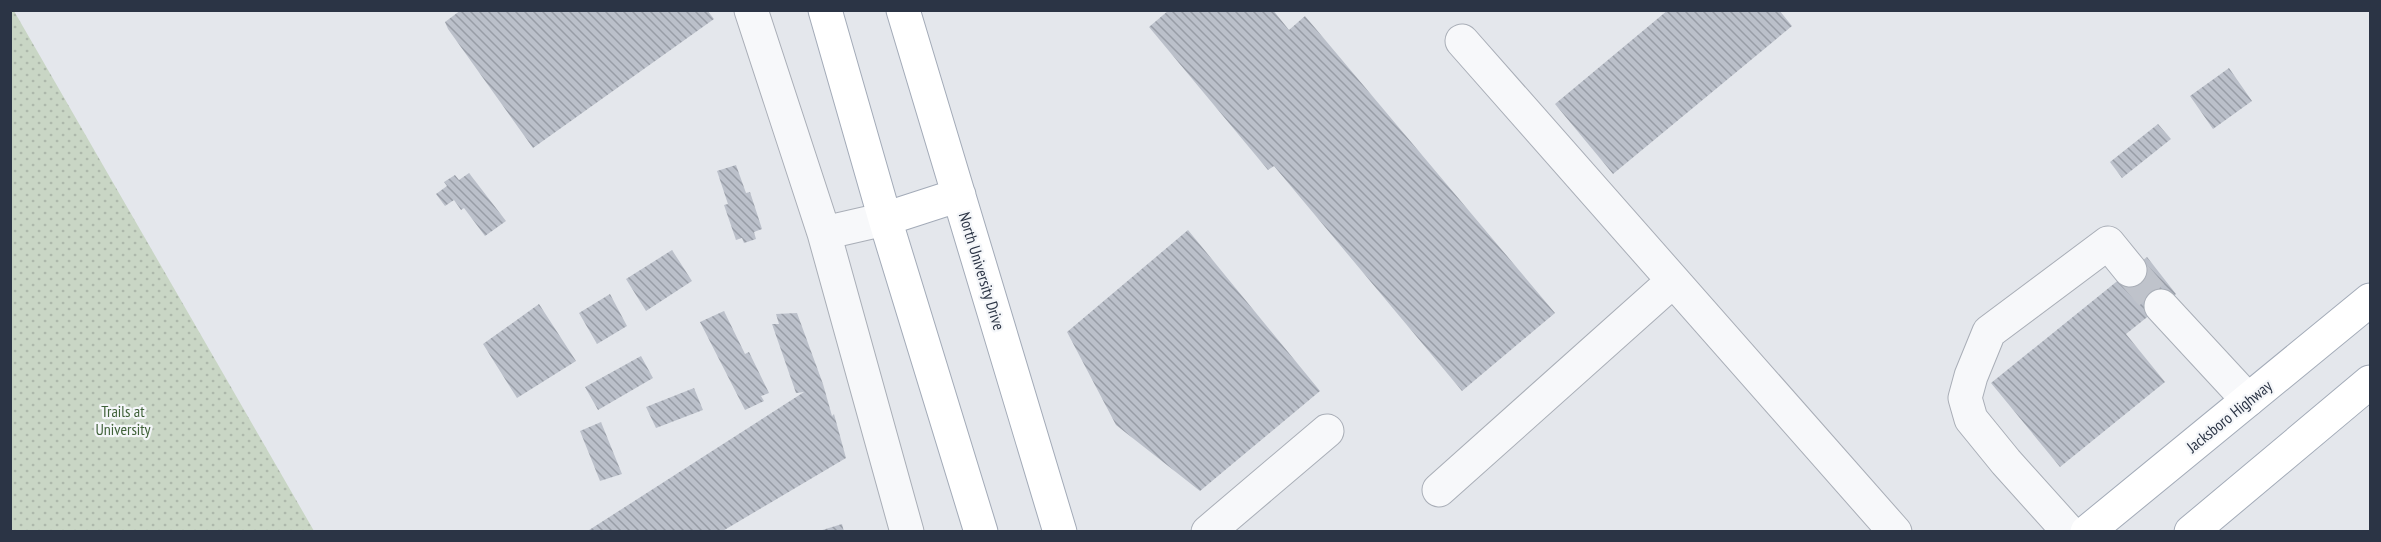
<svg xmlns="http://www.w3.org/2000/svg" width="2381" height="542" font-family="'PT Sans Narrow',sans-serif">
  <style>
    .green { fill: url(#green-dots) }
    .building { fill: url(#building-back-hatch) }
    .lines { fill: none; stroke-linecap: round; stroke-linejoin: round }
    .minor-tunnel { stroke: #bfc3cb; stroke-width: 33; stroke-dasharray: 33 16; stroke-linecap: butt }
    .minor-casing { stroke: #a9aeb7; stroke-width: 35 }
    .major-casing { stroke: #a3abb8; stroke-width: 35 }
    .minor { stroke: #f7f8fa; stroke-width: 33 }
    .major { stroke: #fff; stroke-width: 33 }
    .labels { text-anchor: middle; stroke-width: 4.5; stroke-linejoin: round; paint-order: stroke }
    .street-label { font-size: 16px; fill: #2b3445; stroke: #f4f6f9 }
    .park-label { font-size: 16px; fill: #3f6138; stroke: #f4f6f9 }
  </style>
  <defs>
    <pattern id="green-dots" width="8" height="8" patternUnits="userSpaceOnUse" patternTransform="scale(1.5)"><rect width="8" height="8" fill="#c9d6c5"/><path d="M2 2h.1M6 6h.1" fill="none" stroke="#adb8ab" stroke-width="1.8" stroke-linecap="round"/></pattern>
    <pattern id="building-back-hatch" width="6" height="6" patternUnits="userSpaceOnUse" patternTransform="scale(1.5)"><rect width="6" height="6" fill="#bbc0ca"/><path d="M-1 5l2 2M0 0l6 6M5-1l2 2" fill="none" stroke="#989da6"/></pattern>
  </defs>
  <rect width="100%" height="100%" fill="#e4e7ec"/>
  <!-- green -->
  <path class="green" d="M 10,11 L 14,11 L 314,531 L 11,531 Z"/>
  <!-- building -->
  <path class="building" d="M 461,10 L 707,10 L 714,19 L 533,148 L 448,29 L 445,22 Z
    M 1169,10 L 1273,10 L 1289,30 L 1305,16 L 1555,313 L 1462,391 L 1274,166 L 1268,170 L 1149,27 Z
    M 1668,10 L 1779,10 L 1792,26 L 1613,174 L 1555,104 Z
    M 2229,68 L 2252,101 L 2213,129 L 2190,96 Z
    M 2158,124 L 2171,139 L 2122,178 L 2110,162 Z
    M 736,165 L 746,193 L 750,192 L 762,229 L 754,232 L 756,239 L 744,243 L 742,238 L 736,240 L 724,205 L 728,204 L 717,171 Z
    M 469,173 L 506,221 L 485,236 L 464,208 L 461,210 L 454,200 L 445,206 L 436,194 L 447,186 L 444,182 L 455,175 L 459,180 Z
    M 1188,230 L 1320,391 L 1200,491 L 1116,425 L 1067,332 Z
    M 672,250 L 692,281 L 646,311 L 626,279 Z
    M 2147,257 L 2176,294 L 2126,334 L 2165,382 L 2060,467 L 1991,383 Z
    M 610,294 L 627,326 L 597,344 L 579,313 Z
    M 539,304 L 576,361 L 517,398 L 483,344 Z
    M 724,311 L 745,354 L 749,352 L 769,393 L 761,396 L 764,401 L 745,410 L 700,322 Z
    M 797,313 L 823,384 L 832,416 L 834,414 L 846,458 L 721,532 L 586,532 L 804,392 L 796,393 L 772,324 L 779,324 L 776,314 Z
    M 641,356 L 653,378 L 598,410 L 585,387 Z
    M 694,388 L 703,410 L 656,428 L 646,407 Z
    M 601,422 L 622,474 L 600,481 L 580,431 Z
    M 842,524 L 844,532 L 819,532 L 819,531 Z"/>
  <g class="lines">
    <!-- minor-tunnel -->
    <path class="minor-tunnel" d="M 2130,270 L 2161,306"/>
    <!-- minor casing -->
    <g class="minor-casing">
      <path id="minor" d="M 751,10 L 824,233 L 907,532
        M 1462,41 L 1895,532
        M 824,233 L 885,219
        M 2161,306 L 2248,400
        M 1439,490 L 1673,281
        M 1208,532 L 1327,431
        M 2069,532 L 2006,462 L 1971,419 L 1965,398 L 1971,376 L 1989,332 L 2108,243 L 2130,270"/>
    </g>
    <!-- major casing -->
    <g class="major-casing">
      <path id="major" d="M 825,10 L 885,219 L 981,532
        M 903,10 L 1060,532
        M 885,219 L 959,195
        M 2087,532 L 2370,300
        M 2191,532 L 2370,382"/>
    </g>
    <!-- minor -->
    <use href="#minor" class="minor"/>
    <!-- major -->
    <use href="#major" class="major"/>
  </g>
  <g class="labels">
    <!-- street labels -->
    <g class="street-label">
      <text transform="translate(982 271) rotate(73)" y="6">North University Drive</text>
      <text transform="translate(2229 416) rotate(-39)" y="6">Jacksboro Highway</text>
    </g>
    <!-- park labels -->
    <g class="park-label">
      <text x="123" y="417">Trails at<tspan x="123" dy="18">University</tspan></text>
    </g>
  </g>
  <!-- border -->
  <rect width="2381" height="542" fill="none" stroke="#2b3445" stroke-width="24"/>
</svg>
